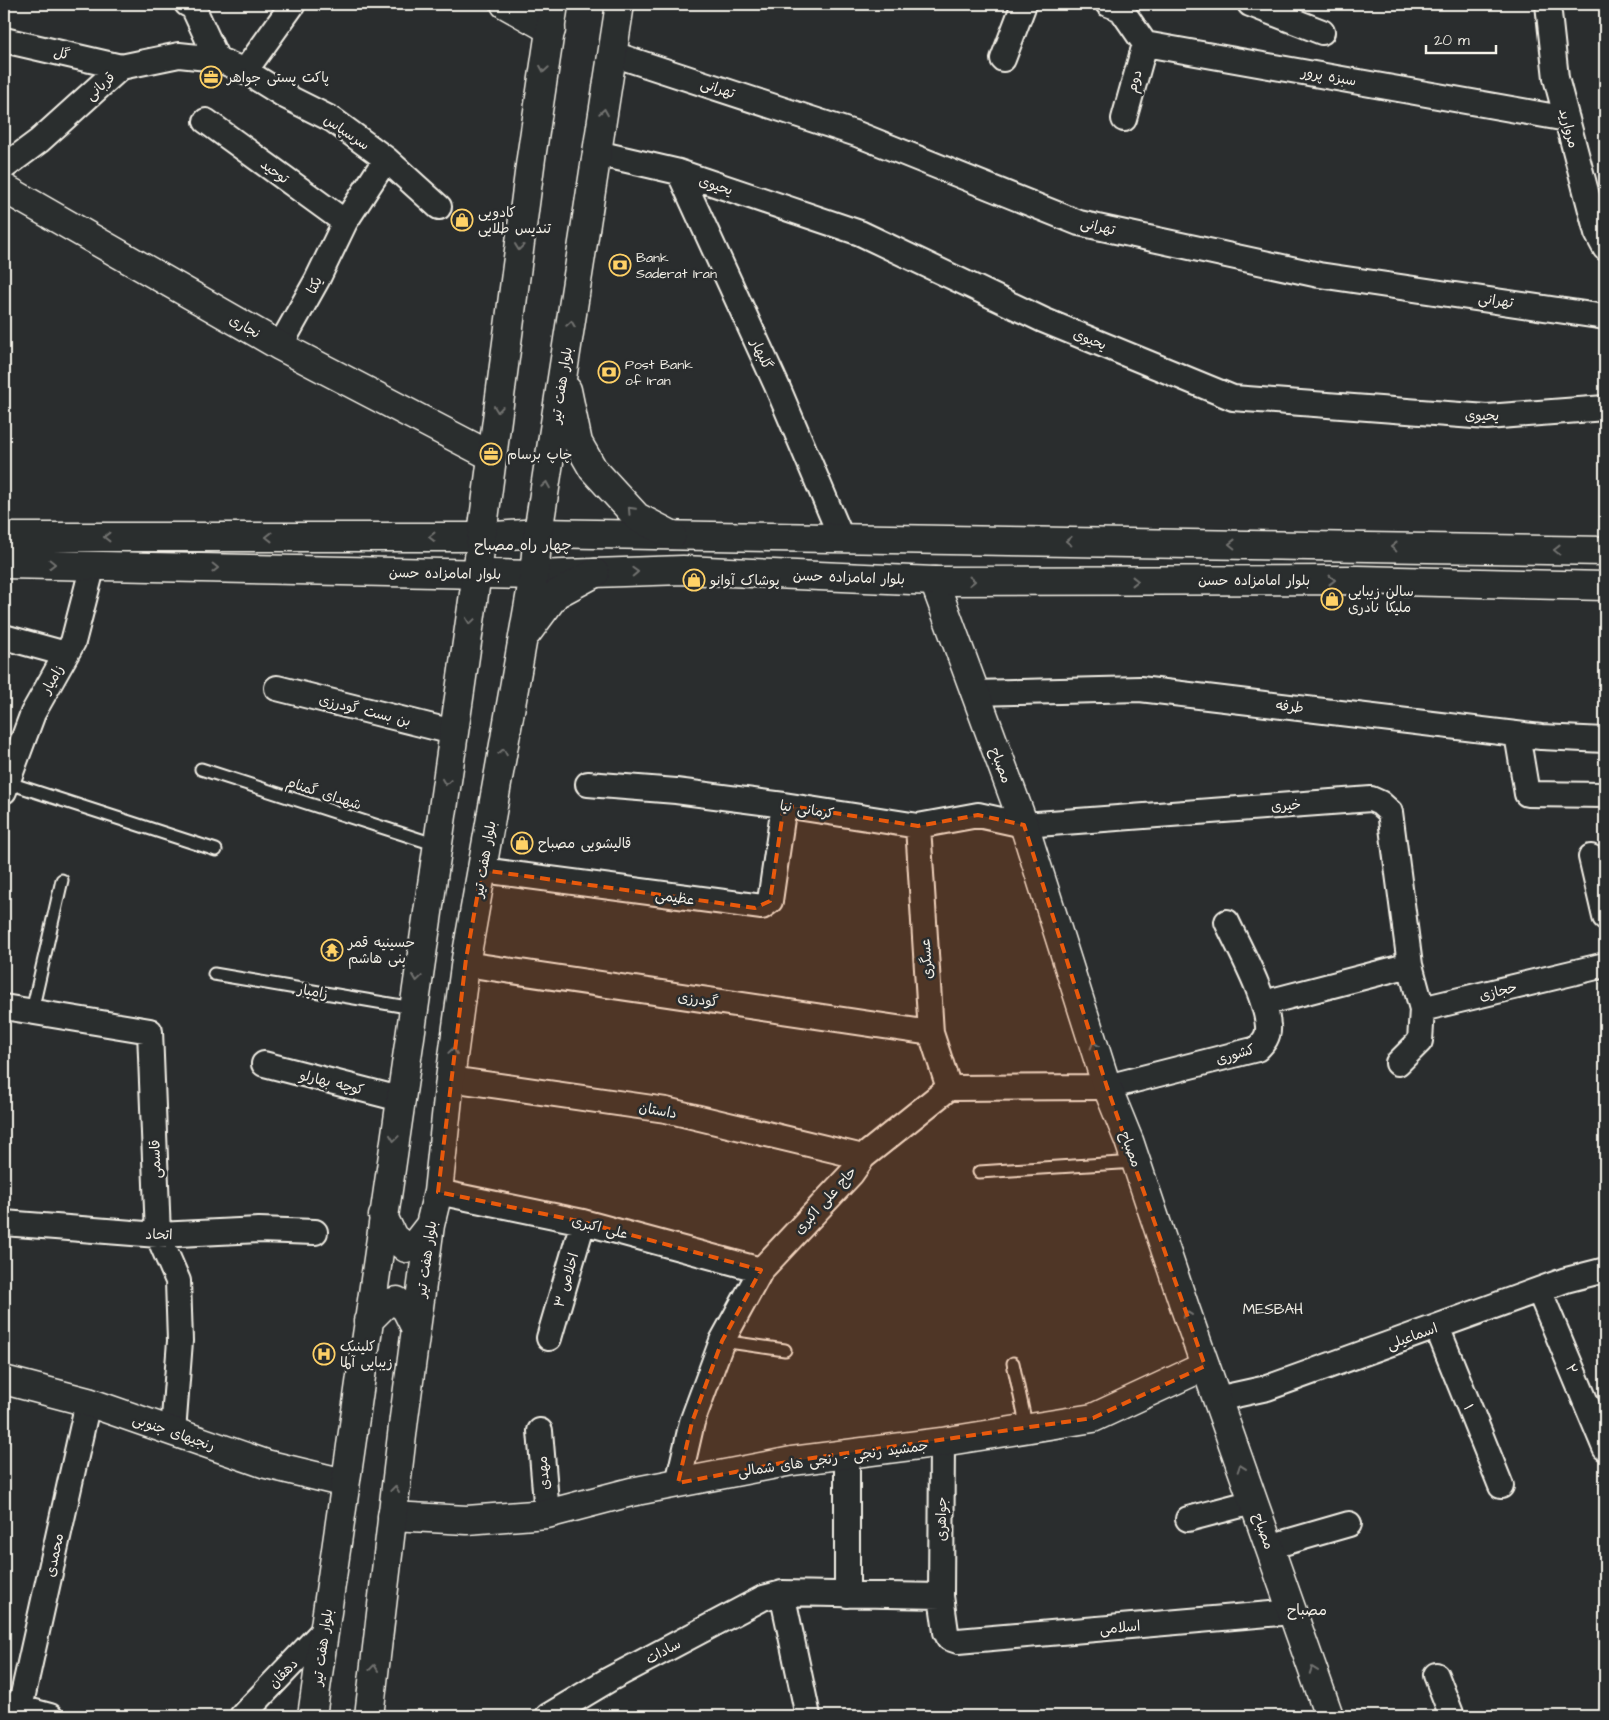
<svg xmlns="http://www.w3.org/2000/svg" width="1609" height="1720" font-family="'Architects Daughter','Playpen Sans Arabic',sans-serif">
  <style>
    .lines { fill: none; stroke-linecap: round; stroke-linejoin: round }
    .service-casing { stroke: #f4f1e8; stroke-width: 15 }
    .minor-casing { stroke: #f4f1e8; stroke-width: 28 }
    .tertiary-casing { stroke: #f4f1e8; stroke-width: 31 }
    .secondary-casing { stroke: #f4f1e8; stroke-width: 31 }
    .primary-casing { stroke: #f4f1e8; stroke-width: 31 }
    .service { stroke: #2a2d2e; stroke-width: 11 }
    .minor { stroke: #2a2d2e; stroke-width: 24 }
    .tertiary { stroke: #2a2d2e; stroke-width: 28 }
    .secondary { stroke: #2a2d2e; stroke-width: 28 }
    .primary { stroke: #2a2d2e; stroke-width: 28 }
    .oneway { stroke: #71726f }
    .marked { fill: #e8590c; fill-opacity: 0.2; stroke: #e8590c; stroke-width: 4; stroke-dasharray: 10 6; stroke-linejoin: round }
    .labels { text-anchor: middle; stroke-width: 5; stroke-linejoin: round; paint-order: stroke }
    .street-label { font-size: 14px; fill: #f4f1e8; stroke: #2a2d2e }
    .poi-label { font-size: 14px; fill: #f4f1e8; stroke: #2a2d2e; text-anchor: start }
    .neighbourhood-label { font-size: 15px; fill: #f4f1e8; stroke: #2a2d2e }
  </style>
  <rect width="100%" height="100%" fill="#2a2d2e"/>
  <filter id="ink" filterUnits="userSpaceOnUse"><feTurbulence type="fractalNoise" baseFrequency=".02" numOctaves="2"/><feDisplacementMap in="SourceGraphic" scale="10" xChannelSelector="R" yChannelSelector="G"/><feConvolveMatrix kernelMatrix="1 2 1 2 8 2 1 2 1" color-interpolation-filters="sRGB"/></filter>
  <g filter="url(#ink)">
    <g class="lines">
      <!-- service casing -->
      <g class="service-casing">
        <path id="service" d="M 201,769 L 437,845
          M 6,782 L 216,850
          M 214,974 L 413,1008
          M 32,1011 L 62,880
          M 979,1172 L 1136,1162
          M 722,1341 L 785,1350
          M 1013,1363 L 1027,1429"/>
      </g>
      <!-- minor casing -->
      <g class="minor-casing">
        <path id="minor" d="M 187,4 L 193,7 L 217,59
          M 1108,4 L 1121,9 L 1145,44 L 1567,119
          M 1250,4 L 1322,32
          M 1548,4 L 1556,78 L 1597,233 L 1605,248
          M 4,40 L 121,67
          M 613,54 L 857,134 L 1079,223 L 1319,275 L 1605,317
          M 1003,59 L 1024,4
          M 245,71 L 293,4
          M 1124,119 L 1145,44
          M 206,121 L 345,222
          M 597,153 L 679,172 L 860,233 L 1043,320 L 1233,398 L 1487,417 L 1605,408
          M 4,167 L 39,141 L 121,67 L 179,55 L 217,59 L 245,71 L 287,97 L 333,120 L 386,159 L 439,207
          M 679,172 L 777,386 L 841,537
          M 280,346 L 317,280 L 345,222 L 386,159
          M 4,637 L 66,654
          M 277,688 L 453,732
          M 974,693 L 1140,689 L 1541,737 L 1605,740
          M 1517,734 L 1527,794 L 1605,795
          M 588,784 L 676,791 L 784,805 L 918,826 L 978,815 L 1024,825 L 1371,799 L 1380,803 L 1390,812 L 1410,965 L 1422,1009 L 1420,1041 L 1398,1063
          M 4,791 L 33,713 L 73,642 L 93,565
          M 918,826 L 931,1033 L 949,1088
          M 1591,857 L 1605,917
          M 482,870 L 762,907 L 770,901 L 784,805
          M 465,964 L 931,1033
          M 1264,1003 L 1410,965
          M 4,1007 L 150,1031 L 158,1235 L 178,1281 L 180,1341 L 173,1432
          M 1422,1009 L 1605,965
          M 264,1064 L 400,1099
          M 450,1079 L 666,1110 L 863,1157
          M 438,1192 L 583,1222 L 761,1270
          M 4,1223 L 158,1235 L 259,1230 L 315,1232
          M 1539,1290 L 1605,1448
          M 1437,1327 L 1501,1486
          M 549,1338 L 583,1222
          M 1217,1399 L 1267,1388 L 1566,1280 L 1605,1270
          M 540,1431 L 547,1514
          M 942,1442 L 941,1596 L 946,1632 L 949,1638 L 958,1641 L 1292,1612
          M 678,1483 L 692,1422 L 722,1341 L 761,1270 L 851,1174 L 863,1157 L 949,1088 L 1107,1087 L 1257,1049 C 1264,1042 1269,1036 1268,1026 C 1266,996 1240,950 1227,922
          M 1188,1519 L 1253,1502
          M 1269,1547 L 1349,1524
          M 782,1593 L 808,1716
          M 847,1595 L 847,1454
          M 1436,1675 L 1452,1716
          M 6,1704 L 50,1716
          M 20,1708 L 88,1402
          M 242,1716 L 325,1629
          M 548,1716 L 610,1679 L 763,1598 L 782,1593 L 941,1596"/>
      </g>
      <!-- tertiary casing -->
      <g class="tertiary-casing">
        <path id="tertiary" d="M 505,4 L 551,30
          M 4,188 L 280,346 L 491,456
          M 934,581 L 1024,825 L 1107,1087 L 1129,1141 L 1185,1308 L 1329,1716
          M 4,1380 L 88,1402 L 266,1464 L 345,1483
          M 392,1516 L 467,1520 L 547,1514 L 631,1492 L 792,1461 L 942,1442 L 1093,1418 L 1205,1366"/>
      </g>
      <!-- secondary casing -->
      <g class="secondary-casing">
        <path id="secondary" d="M 4,537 L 481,537 L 538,533 L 1605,551
          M 4,564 L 534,575 L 683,570 L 934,581 L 1358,580 L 1605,586"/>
      </g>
      <!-- primary casing -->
      <g class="primary-casing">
        <path id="primary" d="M 567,390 L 578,443 L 593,469 L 637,517 L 672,535
          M 527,633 L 556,594 L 595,573
          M 383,1216 L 393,1237 L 406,1248 L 416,1243 L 430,1225
          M 368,1321 L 385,1304 L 397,1301 L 406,1309 L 416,1329
          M 312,1716 L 477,573 L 531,158 L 554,4
          M 369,1716 L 404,1418 L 430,1225 L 438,1192 L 450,1079 L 466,959 L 534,575 L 538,533 L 620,4"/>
      </g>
      <!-- service -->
      <use href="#service" class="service"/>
      <!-- minor -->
      <use href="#minor" class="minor"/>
      <!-- tertiary -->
      <use href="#tertiary" class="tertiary"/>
      <!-- secondary -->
      <use href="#secondary" class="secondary"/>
      <!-- primary -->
      <use href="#primary" class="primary"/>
    </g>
    <!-- one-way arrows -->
    <defs><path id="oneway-chevron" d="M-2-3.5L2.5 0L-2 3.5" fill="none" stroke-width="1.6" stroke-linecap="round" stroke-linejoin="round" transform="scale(1.25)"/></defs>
    <g class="oneway">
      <use href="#oneway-chevron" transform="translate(544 69) rotate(99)"/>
      <use href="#oneway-chevron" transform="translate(604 112) rotate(-81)"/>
      <use href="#oneway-chevron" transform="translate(519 247) rotate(97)"/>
      <use href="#oneway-chevron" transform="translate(571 324) rotate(-81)"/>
      <use href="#oneway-chevron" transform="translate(498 409) rotate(97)"/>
      <use href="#oneway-chevron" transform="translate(546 485) rotate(-81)"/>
      <use href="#oneway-chevron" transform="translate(631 510) rotate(-133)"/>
      <use href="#oneway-chevron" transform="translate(107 537) rotate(180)"/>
      <use href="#oneway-chevron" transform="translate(269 537) rotate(180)"/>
      <use href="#oneway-chevron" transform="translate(432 537) rotate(180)"/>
      <use href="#oneway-chevron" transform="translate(1069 541) rotate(-179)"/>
      <use href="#oneway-chevron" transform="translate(1232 544) rotate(-179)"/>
      <use href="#oneway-chevron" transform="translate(1394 547) rotate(-179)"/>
      <use href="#oneway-chevron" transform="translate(1557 550) rotate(-179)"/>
      <use href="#oneway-chevron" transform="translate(52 564) rotate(1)"/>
      <use href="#oneway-chevron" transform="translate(215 568) rotate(1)"/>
      <use href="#oneway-chevron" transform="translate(635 572) rotate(-2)"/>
      <use href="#oneway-chevron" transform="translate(1332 580)"/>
      <use href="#oneway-chevron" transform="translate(972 581)"/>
      <use href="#oneway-chevron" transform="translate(1135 581)"/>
      <use href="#oneway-chevron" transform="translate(470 621) rotate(98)"/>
      <use href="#oneway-chevron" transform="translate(503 752) rotate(-80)"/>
      <use href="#oneway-chevron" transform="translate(446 782) rotate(98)"/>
      <use href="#oneway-chevron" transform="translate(417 978) rotate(98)"/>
      <use href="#oneway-chevron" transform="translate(1094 1045) rotate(-107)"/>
      <use href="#oneway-chevron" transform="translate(453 1051) rotate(-82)"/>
      <use href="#oneway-chevron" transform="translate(394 1138) rotate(98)"/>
      <use href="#oneway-chevron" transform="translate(1187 1314) rotate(-109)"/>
      <use href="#oneway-chevron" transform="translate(1241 1468) rotate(-109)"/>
      <use href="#oneway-chevron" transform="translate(395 1489) rotate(-83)"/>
      <use href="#oneway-chevron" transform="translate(374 1668) rotate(-84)"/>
      <use href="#oneway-chevron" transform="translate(1313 1670) rotate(-110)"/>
    </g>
  </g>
  <!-- marked area -->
  <path class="marked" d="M 784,805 L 918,826 L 978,815 L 1024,825 L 1107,1087 L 1205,1366 L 1093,1418 L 792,1461 L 678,1483 L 692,1422 L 722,1341 L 761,1270 L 583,1222 L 438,1192 L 466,959 L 482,870 L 755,908 L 770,901 Z"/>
  <!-- icons -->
  <defs>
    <g id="office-ring" transform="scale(1.125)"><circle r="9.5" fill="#2a2d2e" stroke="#ffd166" stroke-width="1.5"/><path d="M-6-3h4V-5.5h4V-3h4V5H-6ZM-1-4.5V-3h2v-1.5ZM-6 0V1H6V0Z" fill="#ffd166"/></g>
    <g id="shop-ring" transform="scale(1.125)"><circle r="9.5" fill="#2a2d2e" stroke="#ffd166" stroke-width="1.5"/><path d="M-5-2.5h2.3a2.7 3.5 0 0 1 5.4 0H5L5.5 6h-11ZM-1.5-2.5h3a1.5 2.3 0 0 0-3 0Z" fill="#ffd166"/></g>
    <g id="bank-ring" transform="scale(1.125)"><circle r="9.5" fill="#2a2d2e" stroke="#ffd166" stroke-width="1.5"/><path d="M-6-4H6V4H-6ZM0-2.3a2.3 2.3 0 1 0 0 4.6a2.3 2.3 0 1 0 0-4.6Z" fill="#ffd166"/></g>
    <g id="temple-ring" transform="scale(1.125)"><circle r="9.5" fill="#2a2d2e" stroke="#ffd166" stroke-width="1.5"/><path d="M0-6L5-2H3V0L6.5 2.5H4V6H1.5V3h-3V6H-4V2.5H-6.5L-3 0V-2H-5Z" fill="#ffd166"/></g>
    <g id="hospital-ring" transform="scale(1.125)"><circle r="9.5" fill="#2a2d2e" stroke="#ffd166" stroke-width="1.5"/><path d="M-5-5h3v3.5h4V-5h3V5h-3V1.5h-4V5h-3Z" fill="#ffd166"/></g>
  </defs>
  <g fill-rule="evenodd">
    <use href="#office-ring" x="211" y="77"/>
    <use href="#shop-ring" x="462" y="220"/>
    <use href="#bank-ring" x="620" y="265"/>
    <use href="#bank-ring" x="609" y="372"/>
    <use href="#office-ring" x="491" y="454"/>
    <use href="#shop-ring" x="694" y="580"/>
    <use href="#shop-ring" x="1332" y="599"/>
    <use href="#shop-ring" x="522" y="843"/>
    <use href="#temple-ring" x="332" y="950"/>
    <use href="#hospital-ring" x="324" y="1354"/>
  </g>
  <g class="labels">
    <!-- street labels -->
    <g class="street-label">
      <text transform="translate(62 53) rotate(13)" y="5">گل</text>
      <text transform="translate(1329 76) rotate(10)" y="5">سبزه پرور</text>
      <text transform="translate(1134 81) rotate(-74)" y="5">دوم</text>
      <text transform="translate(100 86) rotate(-42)" y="5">قربانی</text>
      <text transform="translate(718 88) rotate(18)" y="5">تهرانی</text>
      <text transform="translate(1569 128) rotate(75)" y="5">مروارید</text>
      <text transform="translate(347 132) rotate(34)" y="5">سرسپاس</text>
      <text transform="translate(275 171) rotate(36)" y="5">توحید</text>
      <text transform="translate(716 185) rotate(18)" y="5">یحیوی</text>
      <text transform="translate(1098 226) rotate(13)" y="5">تهرانی</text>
      <text transform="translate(314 285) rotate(-62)" y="5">یکتا</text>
      <text transform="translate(1496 300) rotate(8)" y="5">تهرانی</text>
      <text transform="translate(245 326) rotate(30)" y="5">نجاری</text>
      <text transform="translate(1090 339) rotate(22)" y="5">یحیوی</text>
      <text transform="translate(762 354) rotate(65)" y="5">گلبهار</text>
      <text transform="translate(561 385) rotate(-81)" y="5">بلوار هفت تیر</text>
      <text transform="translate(1482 415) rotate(1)" y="5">یحیوی</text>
      <text transform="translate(445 573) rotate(1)" y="5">بلوار امامزاده حسن</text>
      <text transform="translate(849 577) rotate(2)" y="5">بلوار امامزاده حسن</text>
      <text x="1254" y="585">بلوار امامزاده حسن</text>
      <text transform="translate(52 679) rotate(-60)" y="5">زامیار</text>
      <text transform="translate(1290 706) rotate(7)" y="5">طرفه</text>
      <text transform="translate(365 710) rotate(14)" y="5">بن بست گودرزی</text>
      <text transform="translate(1001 765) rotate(69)" y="5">مصباح</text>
      <text transform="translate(324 793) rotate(18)" y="5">شهدای گمنام</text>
      <text transform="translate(1286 805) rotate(-4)" y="5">خیری</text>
      <text transform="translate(807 809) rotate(9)" y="5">کرمانی نیا</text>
      <text transform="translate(484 859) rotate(-80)" y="5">بلوار هفت تیر</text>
      <text transform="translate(675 897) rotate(8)" y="5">عظیمی</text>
      <text transform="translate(926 959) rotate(-94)" y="5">عسگری</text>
      <text transform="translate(313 991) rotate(10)" y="5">زامیار</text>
      <text transform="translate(1498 991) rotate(-14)" y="5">حجازی</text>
      <text transform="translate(698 999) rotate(8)" y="5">گودرزی</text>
      <text transform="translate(1235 1054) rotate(-17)" y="5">کشوری</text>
      <text transform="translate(332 1082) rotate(14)" y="5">کوچه بهارلو</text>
      <text transform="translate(658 1110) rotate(10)" y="5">داستان</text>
      <text transform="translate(1131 1149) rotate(70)" y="5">مصباح</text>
      <text transform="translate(155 1159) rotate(-92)" y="5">قاسمی</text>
      <text transform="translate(825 1200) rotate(-48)" y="5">حاج علی اکبری</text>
      <text transform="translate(600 1227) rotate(14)" y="5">علی اکبری</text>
      <text transform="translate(159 1234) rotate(1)" y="5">اتحاد</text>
      <text transform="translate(426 1259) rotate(-82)" y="5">بلوار هفت تیر</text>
      <text transform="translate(566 1280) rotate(-74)" y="5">اخلاص ۳</text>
      <text transform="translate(1412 1336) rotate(-20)" y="5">اسماعیلی</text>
      <text transform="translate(1572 1369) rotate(67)" y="5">۲</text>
      <text transform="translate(1469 1407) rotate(68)" y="5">۱</text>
      <text transform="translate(174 1432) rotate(19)" y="5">رنجیهای جنوبی</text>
      <text transform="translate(833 1458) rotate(-8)" y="5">جمشید رنجی - رنجی های شمالی</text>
      <text transform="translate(543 1473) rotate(-95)" y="5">مهدی</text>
      <text transform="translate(941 1519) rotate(-90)" y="5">جواهری</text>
      <text transform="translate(1264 1531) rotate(71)" y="5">مصباح</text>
      <text transform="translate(54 1555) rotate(-78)" y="5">محمدی</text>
      <text transform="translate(1120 1627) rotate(-5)" y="5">اسلامی</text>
      <text transform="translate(322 1647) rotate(-82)" y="5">بلوار هفت تیر</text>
      <text transform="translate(663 1651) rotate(-28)" y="5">سادات</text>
      <text transform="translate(283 1673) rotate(-46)" y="5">دهقان</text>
    </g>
    <!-- poi labels -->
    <g class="poi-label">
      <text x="227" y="82">پاکت پستی جواهر</text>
      <text x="478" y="217">کادویی<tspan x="478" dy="16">تندیس طلایی</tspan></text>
      <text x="636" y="262">Bank<tspan x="636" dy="16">Saderat Iran</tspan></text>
      <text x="625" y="369">Post Bank<tspan x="625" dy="16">of Iran</tspan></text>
      <text x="507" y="459">چاپ برسام</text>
      <text x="710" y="585">پوشاک آوانو</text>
      <text x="1348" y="596">سالن زیبایی<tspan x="1348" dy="16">ملیکا نادری</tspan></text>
      <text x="538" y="848">قالیشویی مصباح</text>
      <text x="348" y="947">حسینیه قمر<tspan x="348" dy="16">بنی هاشم</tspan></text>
      <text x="340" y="1351">کلینیک<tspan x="340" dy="16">زیبایی آلما</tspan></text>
    </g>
    <!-- neighbourhood labels -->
    <g class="neighbourhood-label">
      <text x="523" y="550">چهار راه مصباح</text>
      <text x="1273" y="1314">MESBAH</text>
      <text x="1307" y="1615">مصباح</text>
    </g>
  </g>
  <!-- margin -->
  <rect width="1609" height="1720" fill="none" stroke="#2a2d2e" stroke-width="20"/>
  <rect x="10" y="10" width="1589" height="1700" fill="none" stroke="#f4f1e8" stroke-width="2" filter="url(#ink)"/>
  <!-- scale -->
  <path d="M1426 45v8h70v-8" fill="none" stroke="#f4f1e8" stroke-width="2.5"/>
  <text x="1434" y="45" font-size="15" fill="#f4f1e8" stroke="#2a2d2e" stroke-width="4" paint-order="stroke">20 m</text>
</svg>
